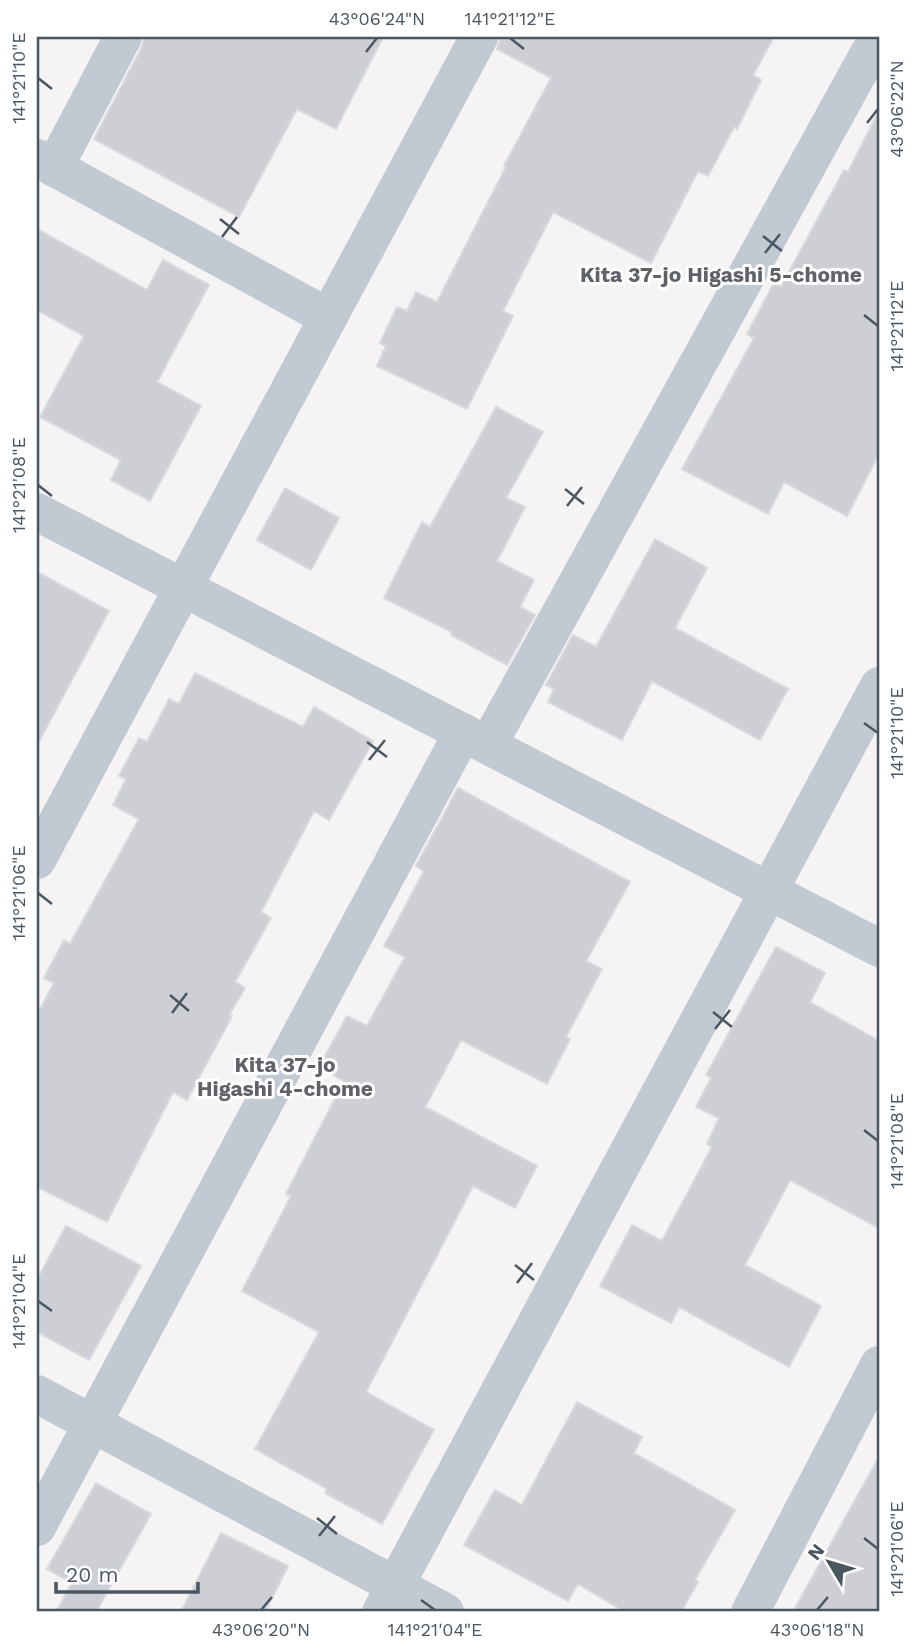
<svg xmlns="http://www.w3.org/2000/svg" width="916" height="1649" font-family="'Work Sans',sans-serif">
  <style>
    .building { fill: #cdcfd5; stroke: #d7d9de; stroke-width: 2 }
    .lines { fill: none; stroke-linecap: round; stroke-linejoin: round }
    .minor { stroke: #c1cad2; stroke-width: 38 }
    .ticks { fill: none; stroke: #4a5661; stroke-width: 2.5 }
    .labels { text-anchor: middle; stroke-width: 6; stroke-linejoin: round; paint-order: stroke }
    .neighbourhood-label { font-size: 21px; font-weight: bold; fill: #5f6368; stroke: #fff }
    .neatline { fill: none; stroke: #4a5661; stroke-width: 2.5 }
    .ticks-label { font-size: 18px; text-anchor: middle; fill: #4a5661 }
  </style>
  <rect width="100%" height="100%" fill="#f5f3f3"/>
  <!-- building -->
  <path class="building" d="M 145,37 L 383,37 L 336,129 L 297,109 L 239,217 L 94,139 L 142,47 Z
    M 501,37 L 774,37 L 753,75 L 761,80 L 737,129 L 734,127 L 708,176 L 698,171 L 651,263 L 553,212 L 503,311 L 513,316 L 467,409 L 377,366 L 386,346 L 380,343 L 397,307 L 407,311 L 416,292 L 437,302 L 506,167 L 504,166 L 551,78 L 497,49 Z
    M 879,111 L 879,454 L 847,516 L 784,482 L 768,514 L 682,469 L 754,338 L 747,334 L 774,283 L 781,287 L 844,170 L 848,172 Z
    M 37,229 L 147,290 L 163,260 L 209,285 L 157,382 L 201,406 L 150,501 L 111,480 L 121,460 L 40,417 L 84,336 L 37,310 Z
    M 496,407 L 543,432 L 506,498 L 525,507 L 497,561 L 534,580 L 520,607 L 535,615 L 507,665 L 451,635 L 452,632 L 384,598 L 422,522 L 430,527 Z
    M 285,488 L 339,518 L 311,570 L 257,540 Z
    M 655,539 L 707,568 L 675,628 L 788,689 L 760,740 L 652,681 L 622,740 L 548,702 L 554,689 L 546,685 L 573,635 L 596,647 Z
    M 37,572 L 109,611 L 37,745 Z
    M 195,673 L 303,727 L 314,707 L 373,741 L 329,820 L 314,811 L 261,912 L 271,918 L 235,982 L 245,988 L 229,1015 L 232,1016 L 187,1100 L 173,1092 L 107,1222 L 37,1187 L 37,1015 L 54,983 L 44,978 L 64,940 L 70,944 L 139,819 L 113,805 L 126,779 L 119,776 L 139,738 L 147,742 L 169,699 L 179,704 Z
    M 458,788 L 630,882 L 586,961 L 602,969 L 566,1037 L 570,1039 L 547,1084 L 461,1040 L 425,1107 L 537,1166 L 515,1208 L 473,1186 L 366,1392 L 434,1430 L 382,1524 L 325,1493 L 327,1489 L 255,1449 L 319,1332 L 242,1291 L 291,1196 L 286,1194 L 344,1081 L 319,1067 L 347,1016 L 367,1026 L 405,957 L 384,946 L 424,871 L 416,866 Z
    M 776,947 L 825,973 L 810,1002 L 879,1041 L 879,1228 L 790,1180 L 745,1265 L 821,1306 L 789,1367 L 679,1307 L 671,1323 L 600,1286 L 632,1225 L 662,1241 L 712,1147 L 707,1144 L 719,1118 L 696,1107 L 711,1078 L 706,1075 Z
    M 66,1226 L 141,1266 L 89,1360 L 37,1332 L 37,1280 Z
    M 577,1402 L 642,1437 L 634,1453 L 735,1510 L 695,1580 L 698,1582 L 681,1612 L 625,1612 L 578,1584 L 568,1601 L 464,1545 L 495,1490 L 522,1505 Z
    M 879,1457 L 879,1612 L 793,1612 Z
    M 96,1483 L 151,1514 L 96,1612 L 56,1612 L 72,1583 L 47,1569 Z
    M 221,1533 L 288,1566 L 265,1612 L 181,1612 Z"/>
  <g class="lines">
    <!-- minor -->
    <path class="minor" d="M 37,158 L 328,317
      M 54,168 L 123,37
      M 37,512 L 879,948
      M 488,745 L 878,37
      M 37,860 L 479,37
      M 37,1394 L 445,1612
      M 37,1527 L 463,732
      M 381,1612 L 879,686
      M 750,1612 L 879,1365"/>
  </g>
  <!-- ticks -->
  <path class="ticks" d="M 510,38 L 524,49M 366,52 L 377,38M 38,78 L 52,89M 867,123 L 878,109M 220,219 L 239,234M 763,236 L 782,251M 222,237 L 237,217M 765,253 L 780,234M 864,315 L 878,326M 38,485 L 52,496M 565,489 L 584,504M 567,506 L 582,487M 864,723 L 878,733M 367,742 L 387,757M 369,760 L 385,740M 38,893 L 52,904M 170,995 L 189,1011M 713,1012 L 732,1027M 172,1013 L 187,993M 715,1029 L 730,1010M 864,1130 L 878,1141M 515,1265 L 534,1280M 517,1283 L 532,1263M 38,1301 L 52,1311M 317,1518 L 337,1534M 319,1536 L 335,1516M 864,1538 L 878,1549M 421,1600 L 435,1610M 261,1610 L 272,1597M 817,1610 L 828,1597"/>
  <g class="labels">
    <!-- neighbourhood labels -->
    <g class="neighbourhood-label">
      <text x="721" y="282">Kita 37-jo Higashi 5-chome</text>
      <text x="285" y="1072">Kita 37-jo<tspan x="285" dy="24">Higashi 4-chome</tspan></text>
    </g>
  </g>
  <!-- border -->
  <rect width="916" height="1649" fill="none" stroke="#ffffff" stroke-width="77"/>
  <!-- north arrow -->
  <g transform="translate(829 1562) rotate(308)" stroke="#ffffff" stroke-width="5" paint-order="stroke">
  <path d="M0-5L12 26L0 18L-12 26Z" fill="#4a5661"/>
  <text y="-10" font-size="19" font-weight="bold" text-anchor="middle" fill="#4a5661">N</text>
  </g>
  <!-- scale -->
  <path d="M56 1582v10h142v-10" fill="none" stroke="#4a5661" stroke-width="3.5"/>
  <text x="66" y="1582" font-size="21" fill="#4a5661" stroke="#ffffff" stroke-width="5" paint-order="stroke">20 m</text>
  <rect x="38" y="38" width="840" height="1572" class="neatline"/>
  <g class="ticks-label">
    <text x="377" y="25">43°06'24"N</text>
    <text x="510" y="25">141°21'12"E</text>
    <text transform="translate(19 78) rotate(-90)" y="6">141°21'10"E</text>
    <text transform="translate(897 109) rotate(-90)" y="6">43°06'22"N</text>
    <text transform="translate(897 326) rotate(-90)" y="6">141°21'12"E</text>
    <text transform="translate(19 485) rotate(-90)" y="6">141°21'08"E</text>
    <text transform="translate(897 733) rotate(-90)" y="6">141°21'10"E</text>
    <text transform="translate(19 893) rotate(-90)" y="6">141°21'06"E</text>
    <text transform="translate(897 1141) rotate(-90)" y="6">141°21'08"E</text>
    <text transform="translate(19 1301) rotate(-90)" y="6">141°21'04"E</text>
    <text transform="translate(897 1549) rotate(-90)" y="6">141°21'06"E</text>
    <text x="261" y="1636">43°06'20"N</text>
    <text x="435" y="1636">141°21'04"E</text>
    <text x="817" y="1636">43°06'18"N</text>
  </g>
</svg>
